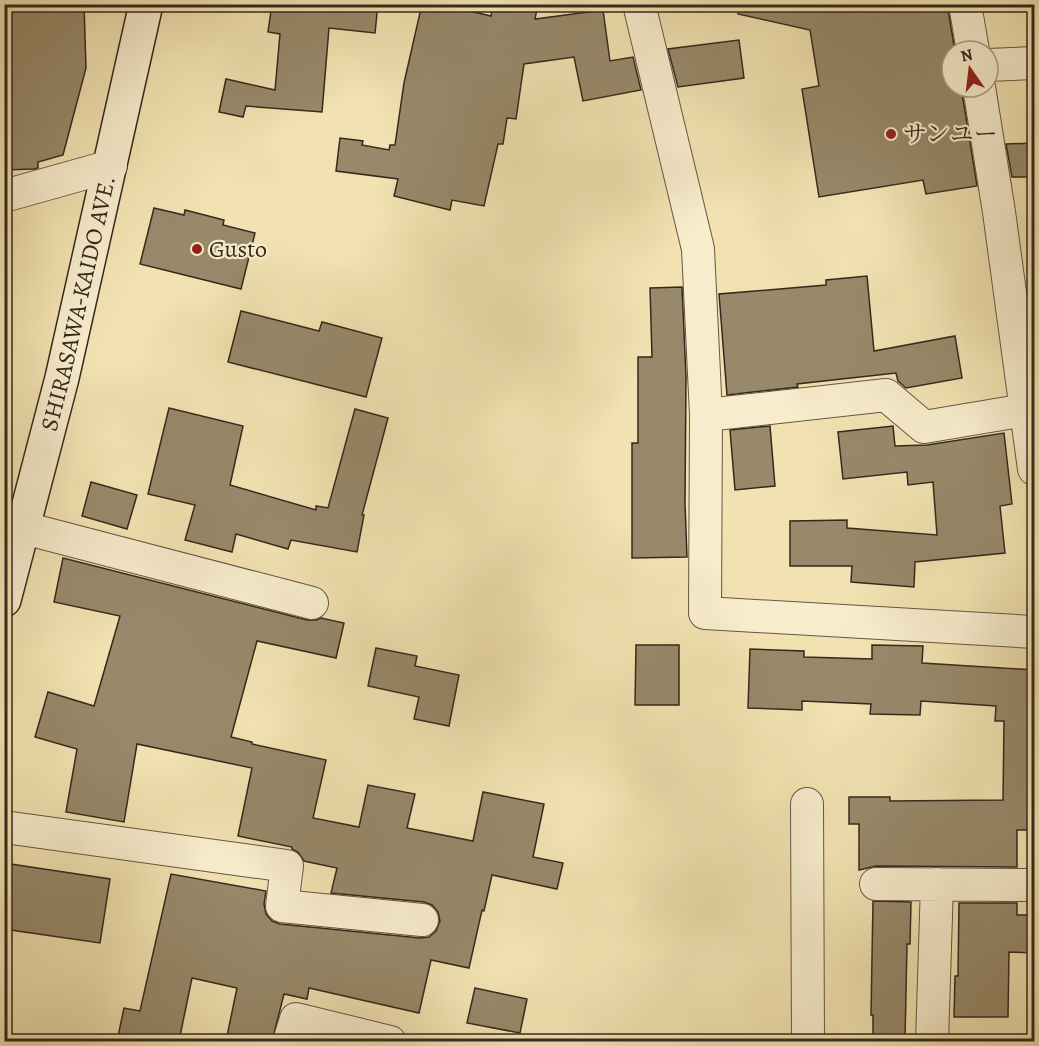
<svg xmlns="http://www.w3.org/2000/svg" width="1039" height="1046" font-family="Alegreya,'Noto Serif JP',serif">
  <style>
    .building { fill: #97896a; stroke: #35291e; stroke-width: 1.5 }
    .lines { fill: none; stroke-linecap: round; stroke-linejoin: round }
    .street-casing { stroke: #645743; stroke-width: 34 }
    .secondary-casing { stroke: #35291e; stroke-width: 36 }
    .street { stroke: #f7eccc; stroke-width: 32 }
    .secondary { stroke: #f7eccc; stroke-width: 33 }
    .poi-dot { fill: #8f2418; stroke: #f7eccc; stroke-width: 2 }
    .labels { text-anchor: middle; stroke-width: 4.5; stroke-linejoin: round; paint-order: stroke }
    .poi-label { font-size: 24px; fill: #35291e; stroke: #f7eccc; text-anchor: start }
    .street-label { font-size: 24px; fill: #35291e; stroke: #f7eccc }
  </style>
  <rect width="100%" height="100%" fill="#f2e2b1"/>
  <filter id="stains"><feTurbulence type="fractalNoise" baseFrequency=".00333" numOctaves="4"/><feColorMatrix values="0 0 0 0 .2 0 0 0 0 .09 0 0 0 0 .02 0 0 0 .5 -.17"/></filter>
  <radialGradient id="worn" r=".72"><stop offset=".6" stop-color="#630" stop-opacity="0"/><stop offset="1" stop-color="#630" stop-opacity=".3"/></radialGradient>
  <!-- building -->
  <path class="building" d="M 4,4 L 84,4 L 86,68 L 63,155 L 38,162 L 38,168 L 34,169 L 4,170 Z
    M 272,4 L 378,4 L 375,33 L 329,28 L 322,112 L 246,106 L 243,117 L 219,112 L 226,79 L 275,90 L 280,34 L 268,32 Z
    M 422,4 L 440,4 L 491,16 L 493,4 L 538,4 L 535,19 L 603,10 L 610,61 L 633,57 L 641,90 L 583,101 L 574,57 L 524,64 L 516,119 L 507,118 L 503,144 L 498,144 L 484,206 L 452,200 L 450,210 L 394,196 L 398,179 L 336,171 L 340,138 L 363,141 L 362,145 L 389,150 L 390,145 L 395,145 L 404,83 Z
    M 739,4 L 947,4 L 955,51 L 952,51 L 952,87 L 961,87 L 977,186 L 926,194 L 923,180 L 819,197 L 802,89 L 819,86 L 810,30 L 738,14 Z
    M 739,40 L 744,78 L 678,87 L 668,49 Z
    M 1035,143 L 1035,177 L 1012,177 L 1006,144 Z
    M 154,208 L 184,215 L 185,210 L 224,220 L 223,225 L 255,233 L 241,289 L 140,264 Z
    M 867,276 L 874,351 L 955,336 L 962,378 L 906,388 L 898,381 L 896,373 L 797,384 L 798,387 L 727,395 L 719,294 L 826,285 L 826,280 Z
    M 682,287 L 686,377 L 685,503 L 687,557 L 632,558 L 632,443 L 638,443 L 638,357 L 652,357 L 650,288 Z
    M 241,311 L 319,331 L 322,322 L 382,338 L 366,397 L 228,362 Z
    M 169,408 L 243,426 L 230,485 L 316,510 L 316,506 L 328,508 L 355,409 L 388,418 L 362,515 L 364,515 L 357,552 L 291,540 L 288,549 L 236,534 L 232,552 L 185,540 L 195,505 L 148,494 Z
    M 770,426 L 775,486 L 735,490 L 730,430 Z
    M 893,426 L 895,446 L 927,445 L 1004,433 L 1012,504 L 1000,506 L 1005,553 L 915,562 L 914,587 L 851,582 L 852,566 L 790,566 L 790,521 L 847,520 L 847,528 L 937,535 L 933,482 L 908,485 L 907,472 L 843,479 L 838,432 Z
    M 91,482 L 137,495 L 127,529 L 82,516 Z
    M 63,558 L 307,620 L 316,620 L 321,618 L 344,623 L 336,658 L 257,641 L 231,737 L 252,742 L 252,744 L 326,760 L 313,818 L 359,827 L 368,785 L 415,794 L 407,828 L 473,841 L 483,792 L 544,804 L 533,857 L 563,863 L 557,889 L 492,875 L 484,911 L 482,910 L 469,968 L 431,960 L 419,1013 L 309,988 L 307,999 L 284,994 L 272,1041 L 226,1041 L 237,988 L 192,978 L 179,1041 L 117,1041 L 124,1008 L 140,1011 L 171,874 L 266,891 L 264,904 L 266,914 L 272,921 L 280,924 L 420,938 L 429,937 L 436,931 L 440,921 L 438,912 L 432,905 L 424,902 L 331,893 L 337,868 L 304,861 L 298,852 L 292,849 L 292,847 L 238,836 L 252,768 L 137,744 L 124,822 L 66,812 L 77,749 L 35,737 L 48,692 L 94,706 L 120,616 L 54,602 Z
    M 636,645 L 679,645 L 679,705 L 635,705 Z
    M 872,645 L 923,646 L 922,663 L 1035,670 L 1035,830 L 1017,830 L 1017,867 L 876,866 L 859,870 L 859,824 L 849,824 L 849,797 L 890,797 L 890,801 L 1003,800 L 1004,721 L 995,721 L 996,706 L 921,701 L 920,715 L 870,714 L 871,704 L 802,701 L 802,710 L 748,708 L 750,649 L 804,651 L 804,657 L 872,659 Z
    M 376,648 L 417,656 L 415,666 L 459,675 L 449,726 L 414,719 L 419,697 L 368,686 Z
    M 4,863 L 110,879 L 100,943 L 4,929 Z
    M 873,901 L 911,902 L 910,944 L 907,944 L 905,1041 L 873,1041 L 873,1015 L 871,1015 Z
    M 959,903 L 1017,903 L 1017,915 L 1035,915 L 1035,953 L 1009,952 L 1008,1017 L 954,1017 L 955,976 L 958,976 Z
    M 475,988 L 527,999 L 520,1033 L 467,1023 Z"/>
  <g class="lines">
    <!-- street casing -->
    <g class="street-casing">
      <path id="street" d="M 639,4 L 698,249 L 706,415 L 705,613 L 1034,632
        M 965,4 L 973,51
        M 988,65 L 1034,63
        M 979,87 L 999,212 L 1034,469
        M 4,196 L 111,166
        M 706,415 L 886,395 L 924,427 L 1026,410
        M 24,528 L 312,603
        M 807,804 L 808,1042
        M 4,827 L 287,866 L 282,906 L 422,920
        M 876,884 L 1034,885
        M 289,1042 L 296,1019 L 390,1042
        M 932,1042 L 937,884"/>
    </g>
    <!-- secondary casing -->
    <g class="secondary-casing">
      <g id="secondary">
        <path id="s1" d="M 4,600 L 62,378 L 146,4"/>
      </g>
    </g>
    <!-- street -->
    <use href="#street" class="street"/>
    <!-- secondary -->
    <use href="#secondary" class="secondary"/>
  </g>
  <!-- markers -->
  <g class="poi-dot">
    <circle cx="891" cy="134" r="6"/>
    <circle cx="197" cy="249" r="6"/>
  </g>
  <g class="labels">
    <!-- poi labels -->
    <g class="poi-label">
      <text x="903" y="142">サンユー</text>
      <text x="209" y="257">Gusto</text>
    </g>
    <!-- street labels -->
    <g class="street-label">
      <text dy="8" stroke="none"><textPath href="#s1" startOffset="306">SHIRASAWA-KAIDO AVE.</textPath></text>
    </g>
  </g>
  <!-- margin -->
  <rect width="1039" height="1046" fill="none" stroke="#f2e2b1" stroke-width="24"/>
  <rect x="6" y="6" width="1027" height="1034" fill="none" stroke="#35291e" stroke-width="3"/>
  <rect x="12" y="12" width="1015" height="1022" fill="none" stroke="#35291e" stroke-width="1.5"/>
  <!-- north arrow -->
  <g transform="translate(970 69) rotate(346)"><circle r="28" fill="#f7eccc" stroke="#a99e86" stroke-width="1.5"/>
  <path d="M0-4.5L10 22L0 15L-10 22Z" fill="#8f2418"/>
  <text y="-9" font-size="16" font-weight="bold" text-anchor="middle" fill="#35291e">N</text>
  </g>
  <rect width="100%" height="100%" filter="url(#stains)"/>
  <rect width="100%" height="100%" fill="url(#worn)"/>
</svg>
